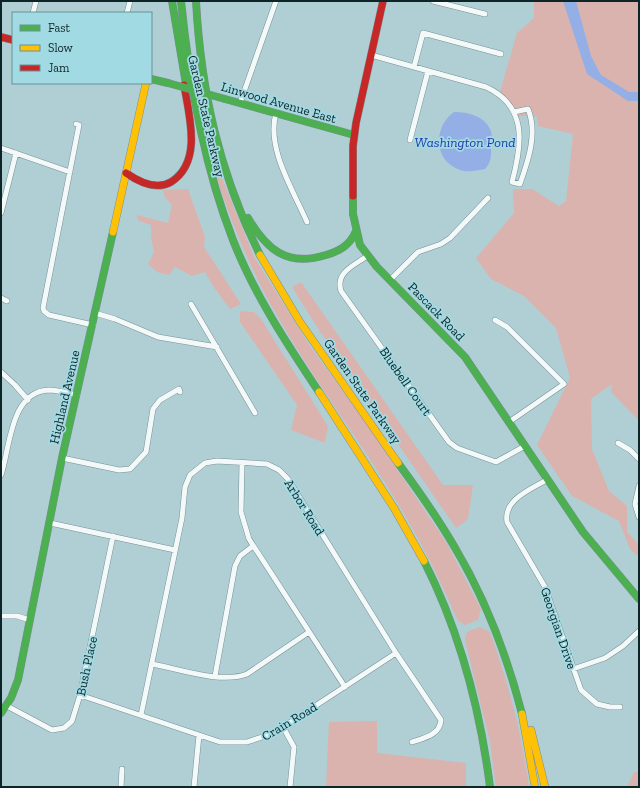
<svg xmlns="http://www.w3.org/2000/svg" width="640" height="788" font-family="'Zilla Slab',serif">
  <style>
    .green { fill: #dab3ae }
    .water { fill: #93afe6 }
    .lines { fill: none; stroke-linecap: round; stroke-linejoin: round }
    .street-casing { stroke: #779094; stroke-width: 6 }
    .fast-casing { stroke: #779094; stroke-width: 8 }
    .slow-casing { stroke: #779094; stroke-width: 8 }
    .jam-casing { stroke: #779094; stroke-width: 8 }
    .street { stroke: #f3f8f9; stroke-width: 5 }
    .fast { stroke: #4caf50; stroke-width: 7 }
    .slow { stroke: #ffc107; stroke-width: 7 }
    .jam { stroke: #c62828; stroke-width: 7 }
    .fast-bridge-casing { stroke: #779094; stroke-width: 8; stroke-linecap: butt }
    .fast-bridge { stroke: #4caf50; stroke-width: 7 }
    .labels { text-anchor: middle; stroke-width: 3.5; stroke-linejoin: round; paint-order: stroke }
    .street-label { font-size: 13px; fill: #0e2528; stroke: #a1dae3 }
    .water-label { font-size: 14px; font-style: italic; fill: #2639a8; stroke: #a1dae3 }
  </style>
  <rect width="100%" height="100%" fill="#b0cfd4"/>
  <!-- green -->
  <path class="green" d="M 534,1 L 639,1 L 639,421 L 611,392 L 612,384 L 591,399 L 592,449 L 609,491 L 627,506 L 627,532 L 639,545 L 639,557 L 630,549 L 619,521 L 572,496 L 537,445 L 570,378 L 556,328 L 524,296 L 491,279 L 476,258 L 514,213 L 513,189 L 532,189 L 559,206 L 566,201 L 573,134 L 538,126 L 537,117 L 531,115 L 516,117 L 499,95 L 517,33 L 534,18 Z
    M 217,166 L 254,257 L 310,346 L 363,419 L 446,542 L 481,609 L 478,620 L 465,625 L 458,621 C 444,589 429,557 411,526 C 371,455 320,390 279,319 C 251,271 230,220 213,167 Z
    M 188,189 L 205,237 L 204,247 L 241,304 L 230,309 L 213,286 L 205,272 L 192,276 L 175,267 L 169,275 L 157,272 L 148,264 L 154,252 L 151,238 L 151,225 L 137,220 L 137,215 L 168,223 L 172,204 L 165,198 L 163,190 Z
    M 301,282 L 443,485 L 473,485 L 468,519 L 456,528 L 319,330 L 292,287 Z
    M 240,311 L 254,312 L 261,319 L 328,426 L 325,443 L 291,430 L 297,405 L 240,322 Z
    M 480,627 L 490,632 C 508,682 522,734 529,787 L 496,787 L 490,742 L 465,640 C 465,630 472,630 480,627 Z
    M 377,721 L 377,753 L 466,763 L 466,787 L 326,787 L 329,722 Z
    M 634,772 L 639,772 L 639,787 L 627,787 Z"/>
  <!-- water -->
  <path class="water" d="M 563,1 L 576,1 L 591,56 L 601,75 L 629,92 L 639,92 L 639,101 L 628,101 L 587,74 Z
    M 454,112 C 468,112 484,116 490,129 C 493,134 491,140 491,145 C 491,155 492,161 485,169 C 478,170 467,173 460,170 C 433,161 433,127 454,112 Z"/>
  <g class="lines">
    <!-- street casing -->
    <g class="street-casing">
      <path id="street" d="M 433,1 L 485,14
        M 33,13 L 36,1
        M 127,13 L 130,1
        M 371,55 L 486,87 C 528,106 522,145 512,182 L 520,184 C 528,161 538,133 528,109 L 514,112
        M 414,67 L 423,33 L 501,54
        M 240,103 L 276,1
        M 276,113 C 266,148 293,190 307,222
        M 76,124 L 79,125 L 43,308 L 44,311 L 49,315 L 93,325
        M 410,140 L 428,71
        M 1,148 L 70,172
        M 1,213 L 16,153
        M 367,256 C 355,265 335,272 341,291 L 449,442 L 457,448 L 496,462 L 525,446
        M 390,280 L 418,252 L 441,244 L 450,238 L 488,198
        M 1,298 L 7,301
        M 191,304 L 255,413
        M 95,313 L 115,319 L 158,337 L 217,347
        M 495,320 L 507,327 L 564,384 L 509,422
        M 1,372 L 15,385 L 28,400
        M 618,443 L 630,450 L 639,459
        M 62,458 L 119,470 L 130,469 L 146,452 L 153,409 L 160,400 L 179,389 L 180,392
        M 242,463 L 241,512 L 249,539 L 345,687
        M 1,475 C 10,449 10,391 49,390 C 58,390 68,393 77,395
        M 548,479 C 532,489 503,499 507,522 L 545,587 L 581,690 L 597,704 L 610,707 L 620,707
        M 639,486 L 635,504 L 639,517
        M 50,523 L 175,550
        M 1,616 L 17,616 L 30,620
        M 152,664 C 179,669 221,684 247,674 L 309,632
        M 573,669 L 605,658 L 623,646 L 639,631
        M 215,676 L 235,566 L 240,556 L 253,546
        M 80,695 L 220,742 L 247,742 L 274,733 L 396,653
        M 7,706 L 52,730 L 64,728 L 72,721 L 80,695 L 113,536
        M 141,715 L 182,518 L 185,487 L 190,475 L 205,463 L 217,461 L 267,464 L 279,470 L 288,479 L 396,653 L 441,720 C 440,735 424,738 412,742
        M 283,727 L 294,747 L 290,787
        M 121,787 L 122,769
        M 194,787 L 199,735"/>
    </g>
    <!-- fast casing -->
    <g class="fast-casing">
      <path id="fast" d="M 172,1 L 187,90
        M 181,1 C 189,82 203,163 233,240 C 254,294 287,344 319,392
        M 196,1 C 201,92 219,172 260,255
        M 151,79 L 168,83
        M 225,99 L 354,135
        M 353,196 L 353,214 L 360,245 L 377,267 L 465,357 L 583,532 L 639,599
        M 248,218 C 267,250 287,267 326,255 C 340,251 350,245 356,231
        M 398,463 C 418,490 437,517 454,546 C 485,598 507,655 522,714
        M 424,561 C 460,632 480,708 490,787
        M 1,713 L 11,698 L 18,680 L 62,458 L 113,232"/>
    </g>
    <!-- slow casing -->
    <g class="slow-casing">
      <path id="slow" d="M 113,232 L 146,83
        M 260,255 L 300,322 L 398,463
        M 319,392 L 394,508 L 424,561
        M 522,714 L 535,787
        M 531,730 L 545,787"/>
    </g>
    <!-- jam casing -->
    <g class="jam-casing">
      <path id="jam" d="M 1,37 L 13,40
        M 126,173 C 139,182 156,191 171,182 C 203,162 189,115 184,85
        M 353,196 L 353,146 L 356,123 L 383,1"/>
    </g>
    <!-- street -->
    <use href="#street" class="street"/>
    <!-- fast -->
    <use href="#fast" class="fast"/>
    <!-- slow -->
    <use href="#slow" class="slow"/>
    <!-- jam -->
    <use href="#jam" class="jam"/>
    <!-- fast-bridge casing -->
    <g class="fast-bridge-casing">
      <path id="fast-bridge" d="M 168,83 L 225,99"/>
    </g>
    <!-- fast-bridge -->
    <use href="#fast-bridge" class="fast-bridge"/>
  </g>
  <g class="labels">
    <!-- street labels -->
    <g class="street-label">
      <text transform="translate(279 102) rotate(16)" y="5">Linwood Avenue East</text>
      <text transform="translate(207 116) rotate(77)" y="5">Garden State Parkway</text>
      <text transform="translate(437 311) rotate(46)" y="5">Pascack Road</text>
      <text transform="translate(406 381) rotate(55)" y="5">Bluebell Court</text>
      <text transform="translate(363 391) rotate(55)" y="5">Garden State Parkway</text>
      <text transform="translate(64 397) rotate(-77)" y="5">Highland Avenue</text>
      <text transform="translate(305 507) rotate(58)" y="5">Arbor Road</text>
      <text transform="translate(559 628) rotate(71)" y="5">Georgian Drive</text>
      <text transform="translate(86 666) rotate(-78)" y="5">Bush Place</text>
      <text transform="translate(289 721) rotate(-31)" y="5">Crain Road</text>
    </g>
    <!-- water labels -->
    <g class="water-label">
      <text x="465" y="147">Washington Pond</text>
    </g>
  </g>
  <!-- border -->
  <rect width="640" height="788" fill="none" stroke="#0e2528" stroke-width="4"/>
  <!-- legend -->
  <rect x="12" y="12" width="140" height="72" fill="#a1dae3" stroke="#669298"/>
  <rect x="20" y="25" width="20" height="6" fill="#4caf50" stroke="#669298"/>
  <text x="48" y="32" font-size="12" fill="#0e2528">Fast</text>
  <rect x="20" y="45" width="20" height="6" fill="#ffc107" stroke="#669298"/>
  <text x="48" y="52" font-size="12" fill="#0e2528">Slow</text>
  <rect x="20" y="65" width="20" height="6" fill="#c62828" stroke="#669298"/>
  <text x="48" y="72" font-size="12" fill="#0e2528">Jam</text>
</svg>
